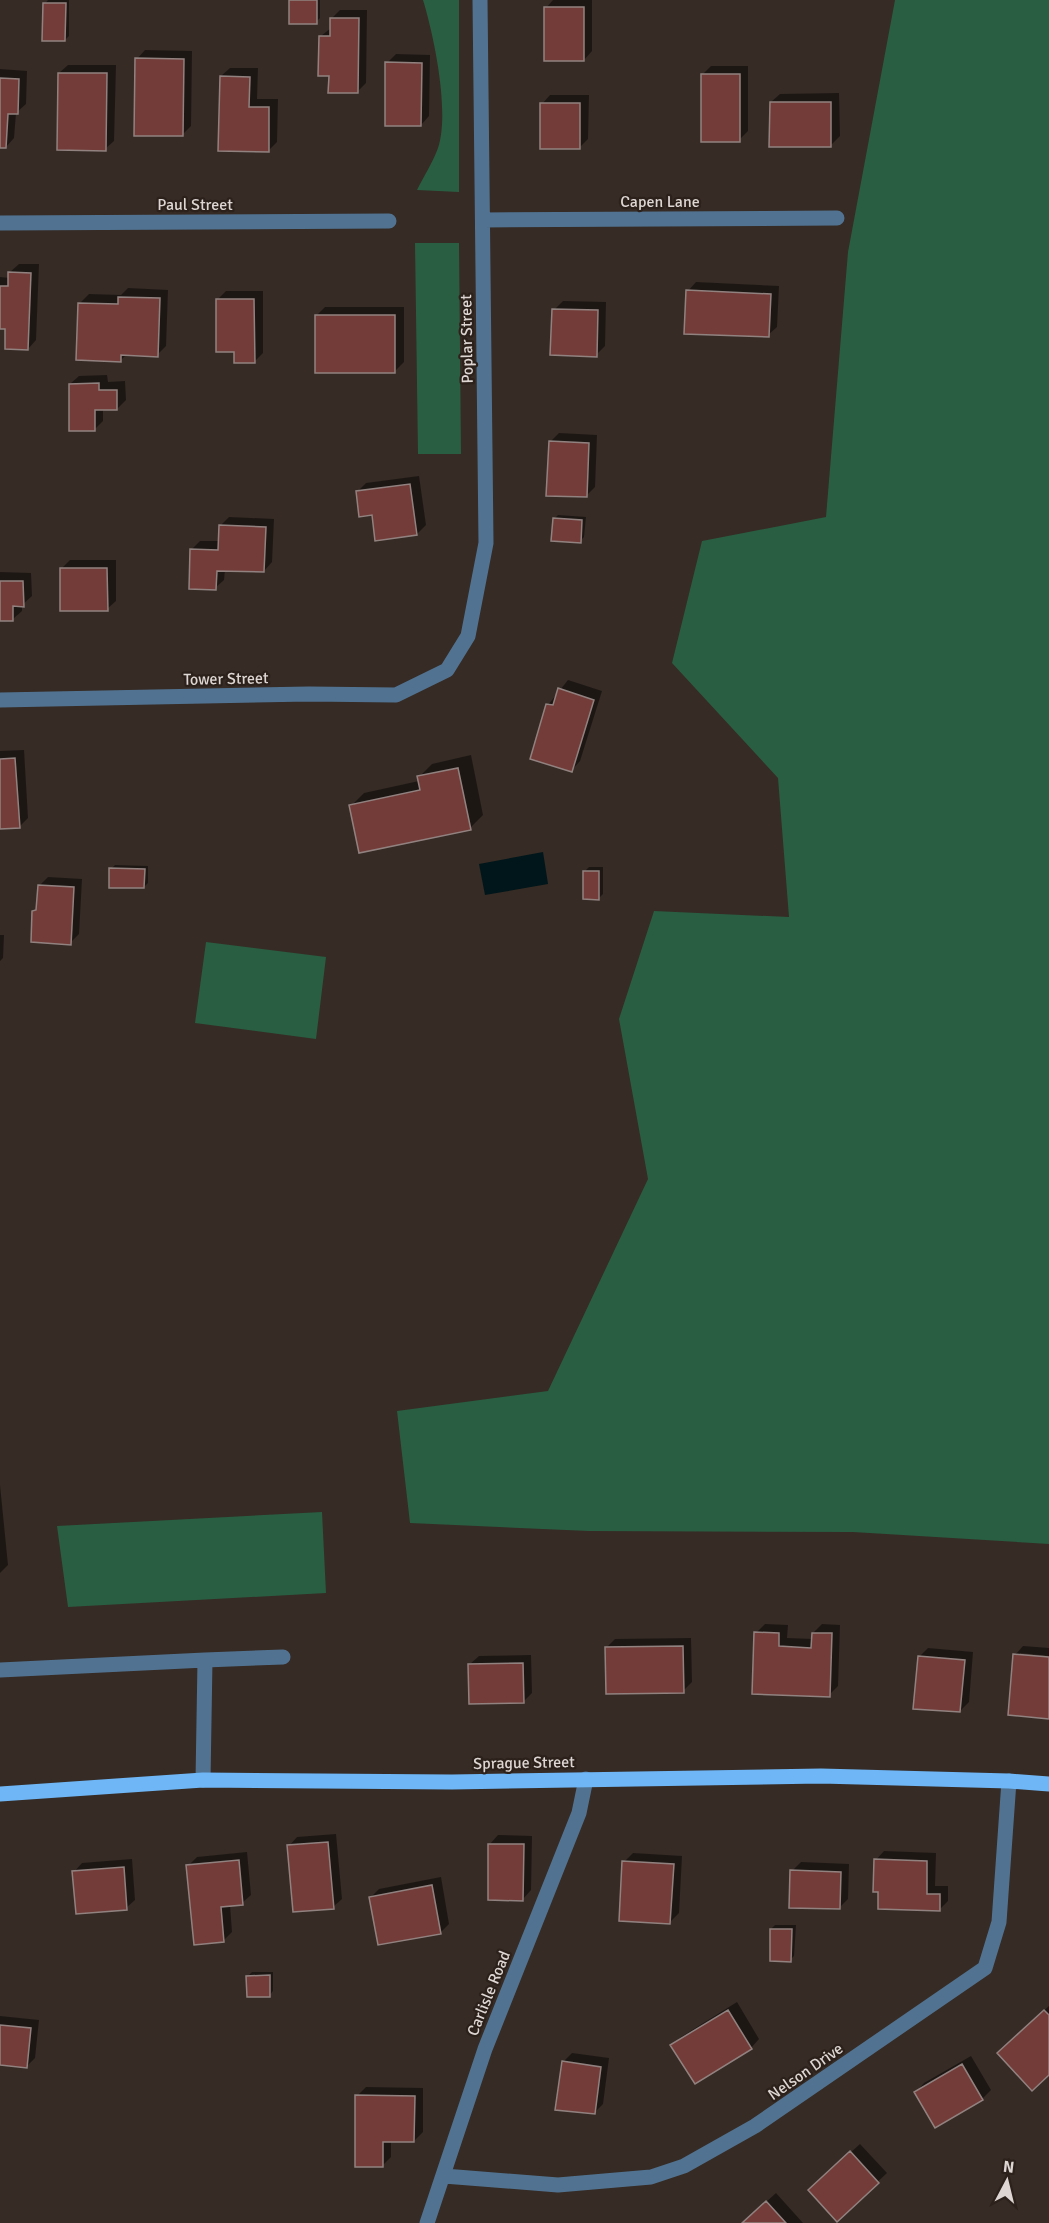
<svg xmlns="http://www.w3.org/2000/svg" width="1049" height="2223" font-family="Signika,sans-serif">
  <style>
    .green { fill: #295e42 }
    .water { fill: #00161a }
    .shadow { fill: #0007 }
    .building { fill: #733c38; stroke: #918280; stroke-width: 1.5 }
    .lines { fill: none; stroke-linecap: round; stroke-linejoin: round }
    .minor { stroke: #517391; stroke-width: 15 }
    .major { stroke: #6eb6f5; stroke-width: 15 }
    .labels { text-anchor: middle; stroke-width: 4.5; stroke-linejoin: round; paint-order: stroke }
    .street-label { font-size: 16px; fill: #ddd6d2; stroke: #2c211b }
  </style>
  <rect width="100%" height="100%" fill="#362b25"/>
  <!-- green -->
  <path class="green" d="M 423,0 L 459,0 L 459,192 L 417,190 C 424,176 433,162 438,148 C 450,112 434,36 423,0 Z
    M 895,0 L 1049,0 L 1049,1544 L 853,1532 L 589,1531 L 410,1523 L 397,1411 L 548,1391 L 648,1179 L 619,1019 L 654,911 L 789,917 L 778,778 L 672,663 L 702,541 L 826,517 L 848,252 Z
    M 415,243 L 459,243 L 461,454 L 418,454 Z
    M 206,942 L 326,957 L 316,1039 L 195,1023 Z
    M 322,1512 L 326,1593 L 68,1607 L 57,1526 Z"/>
  <!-- water -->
  <path class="water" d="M 543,852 L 548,884 L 485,895 L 479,864 Z"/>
  <!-- shadow -->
  <path class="shadow" d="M 48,0 L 69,0 L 69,36 L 65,40 L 45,4 Z
    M 291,0 L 320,0 L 320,18 L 316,22 Z
    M 553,0 L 592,0 L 592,51 L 584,60 L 546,8 Z
    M 340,10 L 367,10 L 366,83 L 357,92 L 330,74 L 321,36 L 331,28 L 331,19 Z
    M 145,50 L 192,51 L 191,126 L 182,135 L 137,59 Z
    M 396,54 L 430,55 L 429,116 L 421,125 L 387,63 Z
    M 68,65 L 116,65 L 114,141 L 105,149 L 59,73 Z
    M 711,66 L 748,66 L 748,131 L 739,140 L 702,75 Z
    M 230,68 L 258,68 L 257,99 L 278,99 L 277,142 L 268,151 L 221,76 Z
    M 0,69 L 27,71 L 26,104 L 16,113 L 14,138 L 6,147 L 0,146 Z
    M 839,93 L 840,136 L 831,145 L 771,102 L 780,94 Z
    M 550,95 L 589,95 L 588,139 L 580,147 L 542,104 Z
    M 19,264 L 39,264 L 36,340 L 28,349 L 7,328 L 0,327 L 0,277 L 10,278 L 10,272 Z
    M 696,282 L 779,286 L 777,327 L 768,335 L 688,291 Z
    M 128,288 L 168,290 L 166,346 L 157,355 L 127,354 L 121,360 L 80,303 L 89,294 L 121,295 Z
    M 226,291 L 263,291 L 263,353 L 254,362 L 235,351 L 217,300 Z
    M 563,301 L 606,302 L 605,346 L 596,355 L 554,310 Z
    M 325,307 L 404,307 L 404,362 L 395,371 L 316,316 Z
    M 107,375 L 108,382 L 125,381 L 126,400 L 117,409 L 103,409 L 103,421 L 95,429 L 70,384 L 79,376 Z
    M 559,433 L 597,435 L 595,487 L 586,496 L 550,442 Z
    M 419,476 L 426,525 L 417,534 L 373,514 L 357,492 L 366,483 Z
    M 558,515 L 586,517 L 584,537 L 580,541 L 554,519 Z
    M 229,517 L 274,519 L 272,562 L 264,571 L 225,570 L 224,580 L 215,588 L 192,549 L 200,541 L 220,541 L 220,526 Z
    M 70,560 L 116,560 L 116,601 L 107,609 L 62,568 Z
    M 0,572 L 31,573 L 32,596 L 22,605 L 22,611 L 13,619 L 0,619 Z
    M 568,680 L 602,691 L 580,761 L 572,770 L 548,705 Z
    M 24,750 L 28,818 L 19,827 L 0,828 L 0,751 Z
    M 471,755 L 483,815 L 470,828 L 351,806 L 364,793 L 419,781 L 419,777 L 432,764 Z
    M 115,865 L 148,866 L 148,883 L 144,887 L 111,869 Z
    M 589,867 L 603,867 L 603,894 L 599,898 L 585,871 Z
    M 48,877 L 82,879 L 79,934 L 70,943 L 34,911 L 38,907 L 40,885 Z
    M 0,935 L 4,935 L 3,958 L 0,961 Z
    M 0,1485 L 8,1565 L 0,1573 Z
    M 765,1624 L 788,1625 L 787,1638 L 813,1639 L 813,1633 L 822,1624 L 840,1625 L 838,1686 L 829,1695 L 756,1633 Z
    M 691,1638 L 692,1682 L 683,1691 L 606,1648 L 615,1639 Z
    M 1023,1646 L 1049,1648 L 1049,1656 L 1020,1653 L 1020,1656 L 1049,1659 L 1049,1717 L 1015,1655 Z
    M 928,1648 L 973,1652 L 969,1702 L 960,1711 L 919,1657 Z
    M 531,1655 L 532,1693 L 523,1702 L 470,1664 L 479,1656 Z
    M 336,1834 L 342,1899 L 333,1907 L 289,1846 L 297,1837 Z
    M 498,1835 L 532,1836 L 531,1890 L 523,1899 L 490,1844 Z
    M 884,1851 L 936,1853 L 935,1886 L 948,1886 L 948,1901 L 939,1910 L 876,1860 Z
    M 247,1852 L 251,1895 L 242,1903 L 230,1905 L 232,1932 L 223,1941 L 188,1866 L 197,1857 Z
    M 633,1853 L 682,1856 L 679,1913 L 670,1922 L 624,1862 Z
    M 132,1859 L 135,1900 L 126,1908 L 74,1872 L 82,1863 Z
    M 801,1862 L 849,1864 L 848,1899 L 840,1907 L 792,1871 Z
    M 441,1877 L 449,1924 L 440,1933 L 370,1898 L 379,1889 Z
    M 775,1925 L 796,1925 L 794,1956 L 790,1960 L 771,1929 Z
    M 252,1972 L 273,1972 L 273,1991 L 269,1996 L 248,1976 Z
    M 737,2002 L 759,2039 L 751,2048 L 672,2045 L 681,2037 Z
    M 1049,2006 L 1049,2073 L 1008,2045 Z
    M 0,2016 L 39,2020 L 35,2058 L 26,2067 L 0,2064 Z
    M 572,2053 L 609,2058 L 603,2104 L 594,2113 L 563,2062 Z
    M 971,2056 L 991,2090 L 982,2099 L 916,2092 L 924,2083 Z
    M 366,2087 L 423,2088 L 423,2132 L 414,2141 L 391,2141 L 391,2157 L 382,2166 L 357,2096 Z
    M 860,2144 L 887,2173 L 837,2220 L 819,2181 Z
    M 776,2193 L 803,2223 L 744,2223 L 744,2222 Z"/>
  <!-- building -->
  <path class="building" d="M 289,0 L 317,0 L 317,24 L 289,24 Z
    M 43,3 L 66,3 L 65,41 L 42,41 Z
    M 544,7 L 584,7 L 584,61 L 544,61 Z
    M 330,18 L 359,18 L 358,93 L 328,93 L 329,76 L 318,76 L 319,36 L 330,36 Z
    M 135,58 L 184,59 L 183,136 L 134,136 Z
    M 385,62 L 422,63 L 421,126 L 385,126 Z
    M 58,73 L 107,73 L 106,151 L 57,150 Z
    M 701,74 L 740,74 L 740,142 L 701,142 Z
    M 220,76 L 250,77 L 249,107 L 269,107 L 269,152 L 218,151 Z
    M 0,78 L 19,79 L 18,114 L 8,114 L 6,148 L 0,148 Z
    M 770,102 L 831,102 L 831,147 L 769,147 Z
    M 540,103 L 580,103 L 580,149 L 540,149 Z
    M 8,272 L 31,273 L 28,350 L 5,349 L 5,329 L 0,329 L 0,286 L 8,286 Z
    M 686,290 L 771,294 L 769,337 L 684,334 Z
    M 118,297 L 160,298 L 158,357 L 121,355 L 121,362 L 76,360 L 78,303 L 118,304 Z
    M 216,299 L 254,299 L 255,363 L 234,363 L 234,352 L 216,352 Z
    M 552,309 L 598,310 L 597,357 L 550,355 Z
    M 315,315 L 395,315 L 395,373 L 315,373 Z
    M 99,383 L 99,390 L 117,390 L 117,410 L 95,410 L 95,431 L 69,431 L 69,384 Z
    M 549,441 L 589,443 L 587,497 L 546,496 Z
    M 410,484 L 417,535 L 375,541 L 372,515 L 359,517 L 356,491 Z
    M 553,518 L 582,520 L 581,543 L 551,541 Z
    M 219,525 L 266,527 L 264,572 L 217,571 L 216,590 L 189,589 L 190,549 L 218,550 Z
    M 60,568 L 107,568 L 108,611 L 60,611 Z
    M 0,581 L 23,581 L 24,607 L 13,606 L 13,621 L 0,621 Z
    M 558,688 L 594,700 L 572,772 L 530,759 L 546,704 L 553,705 Z
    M 15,758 L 20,828 L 0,829 L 0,759 Z
    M 458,768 L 471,830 L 359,853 L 349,805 L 420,790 L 417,776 Z
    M 109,868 L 145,869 L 144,888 L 109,888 Z
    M 583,871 L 599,871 L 599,900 L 583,899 Z
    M 38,885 L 74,887 L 71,945 L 31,942 L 32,911 L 36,910 Z
    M 754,1632 L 779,1633 L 779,1646 L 811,1648 L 812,1633 L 832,1633 L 830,1697 L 752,1694 Z
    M 683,1646 L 684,1693 L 606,1694 L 605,1647 Z
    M 1013,1654 L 1049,1657 L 1049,1719 L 1008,1715 Z
    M 918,1656 L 965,1660 L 960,1712 L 913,1709 Z
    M 523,1663 L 524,1703 L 469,1704 L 468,1664 Z
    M 328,1842 L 334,1909 L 293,1912 L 287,1845 Z
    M 488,1844 L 524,1844 L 523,1901 L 488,1900 Z
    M 874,1859 L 927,1861 L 927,1894 L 940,1894 L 940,1911 L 878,1909 L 878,1892 L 873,1892 Z
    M 239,1860 L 243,1905 L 221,1907 L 224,1942 L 194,1945 L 186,1865 Z
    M 622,1861 L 674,1864 L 670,1924 L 619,1921 Z
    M 124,1867 L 127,1910 L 76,1914 L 72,1871 Z
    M 790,1870 L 841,1872 L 840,1909 L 789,1908 Z
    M 432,1885 L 441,1934 L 378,1945 L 369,1897 Z
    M 770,1929 L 792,1929 L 791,1962 L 770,1961 Z
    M 270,1975 L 270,1997 L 247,1997 L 246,1976 Z
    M 728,2010 L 752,2049 L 695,2084 L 670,2045 Z
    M 1044,2010 L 1049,2015 L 1049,2075 L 1032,2091 L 997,2053 Z
    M 0,2025 L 31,2028 L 27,2068 L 0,2065 Z
    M 562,2061 L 601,2067 L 595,2114 L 555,2110 Z
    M 962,2064 L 983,2100 L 935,2128 L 914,2092 Z
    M 355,2095 L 415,2096 L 414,2142 L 383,2142 L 383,2167 L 355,2167 Z
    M 850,2151 L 879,2183 L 837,2222 L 808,2190 Z
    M 766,2201 L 786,2223 L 742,2223 Z"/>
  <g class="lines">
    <!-- minor -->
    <path class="minor" d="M 483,220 L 837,218
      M 0,223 L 389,221
      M 0,700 L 309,694 L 396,695 L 447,670 L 468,636 L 486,543 L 480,0
      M 0,1670 L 205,1660
      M 203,1780 L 205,1660 L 283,1657
      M 444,2176 L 558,2185 L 651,2177 L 684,2166 L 755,2126 L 985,1968 L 999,1922 L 1009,1781
      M 427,2223 L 485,2049 L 579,1813 L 586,1779"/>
    <!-- major -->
    <path class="major" d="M 0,1794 L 203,1780 L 452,1782 L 821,1776 L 1009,1781 L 1049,1784"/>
  </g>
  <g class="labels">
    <!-- street labels -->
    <g class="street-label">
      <text x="660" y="207">Capen Lane</text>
      <text x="195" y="210">Paul Street</text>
      <text transform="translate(466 339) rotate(-91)" y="6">Poplar Street</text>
      <text transform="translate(226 678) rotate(-1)" y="6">Tower Street</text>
      <text transform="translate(524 1762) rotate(-1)" y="6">Sprague Street</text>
      <text transform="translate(488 1993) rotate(-68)" y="6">Carlisle Road</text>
      <text transform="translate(805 2071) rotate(-35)" y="6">Nelson Drive</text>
    </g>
  </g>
  <!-- north arrow -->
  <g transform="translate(1007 2181) rotate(7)" stroke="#2c211b" stroke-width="4.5" paint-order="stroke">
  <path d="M0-4.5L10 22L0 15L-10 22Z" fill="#ddd6d2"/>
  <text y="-9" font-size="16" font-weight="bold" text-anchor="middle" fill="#ddd6d2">N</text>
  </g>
</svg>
